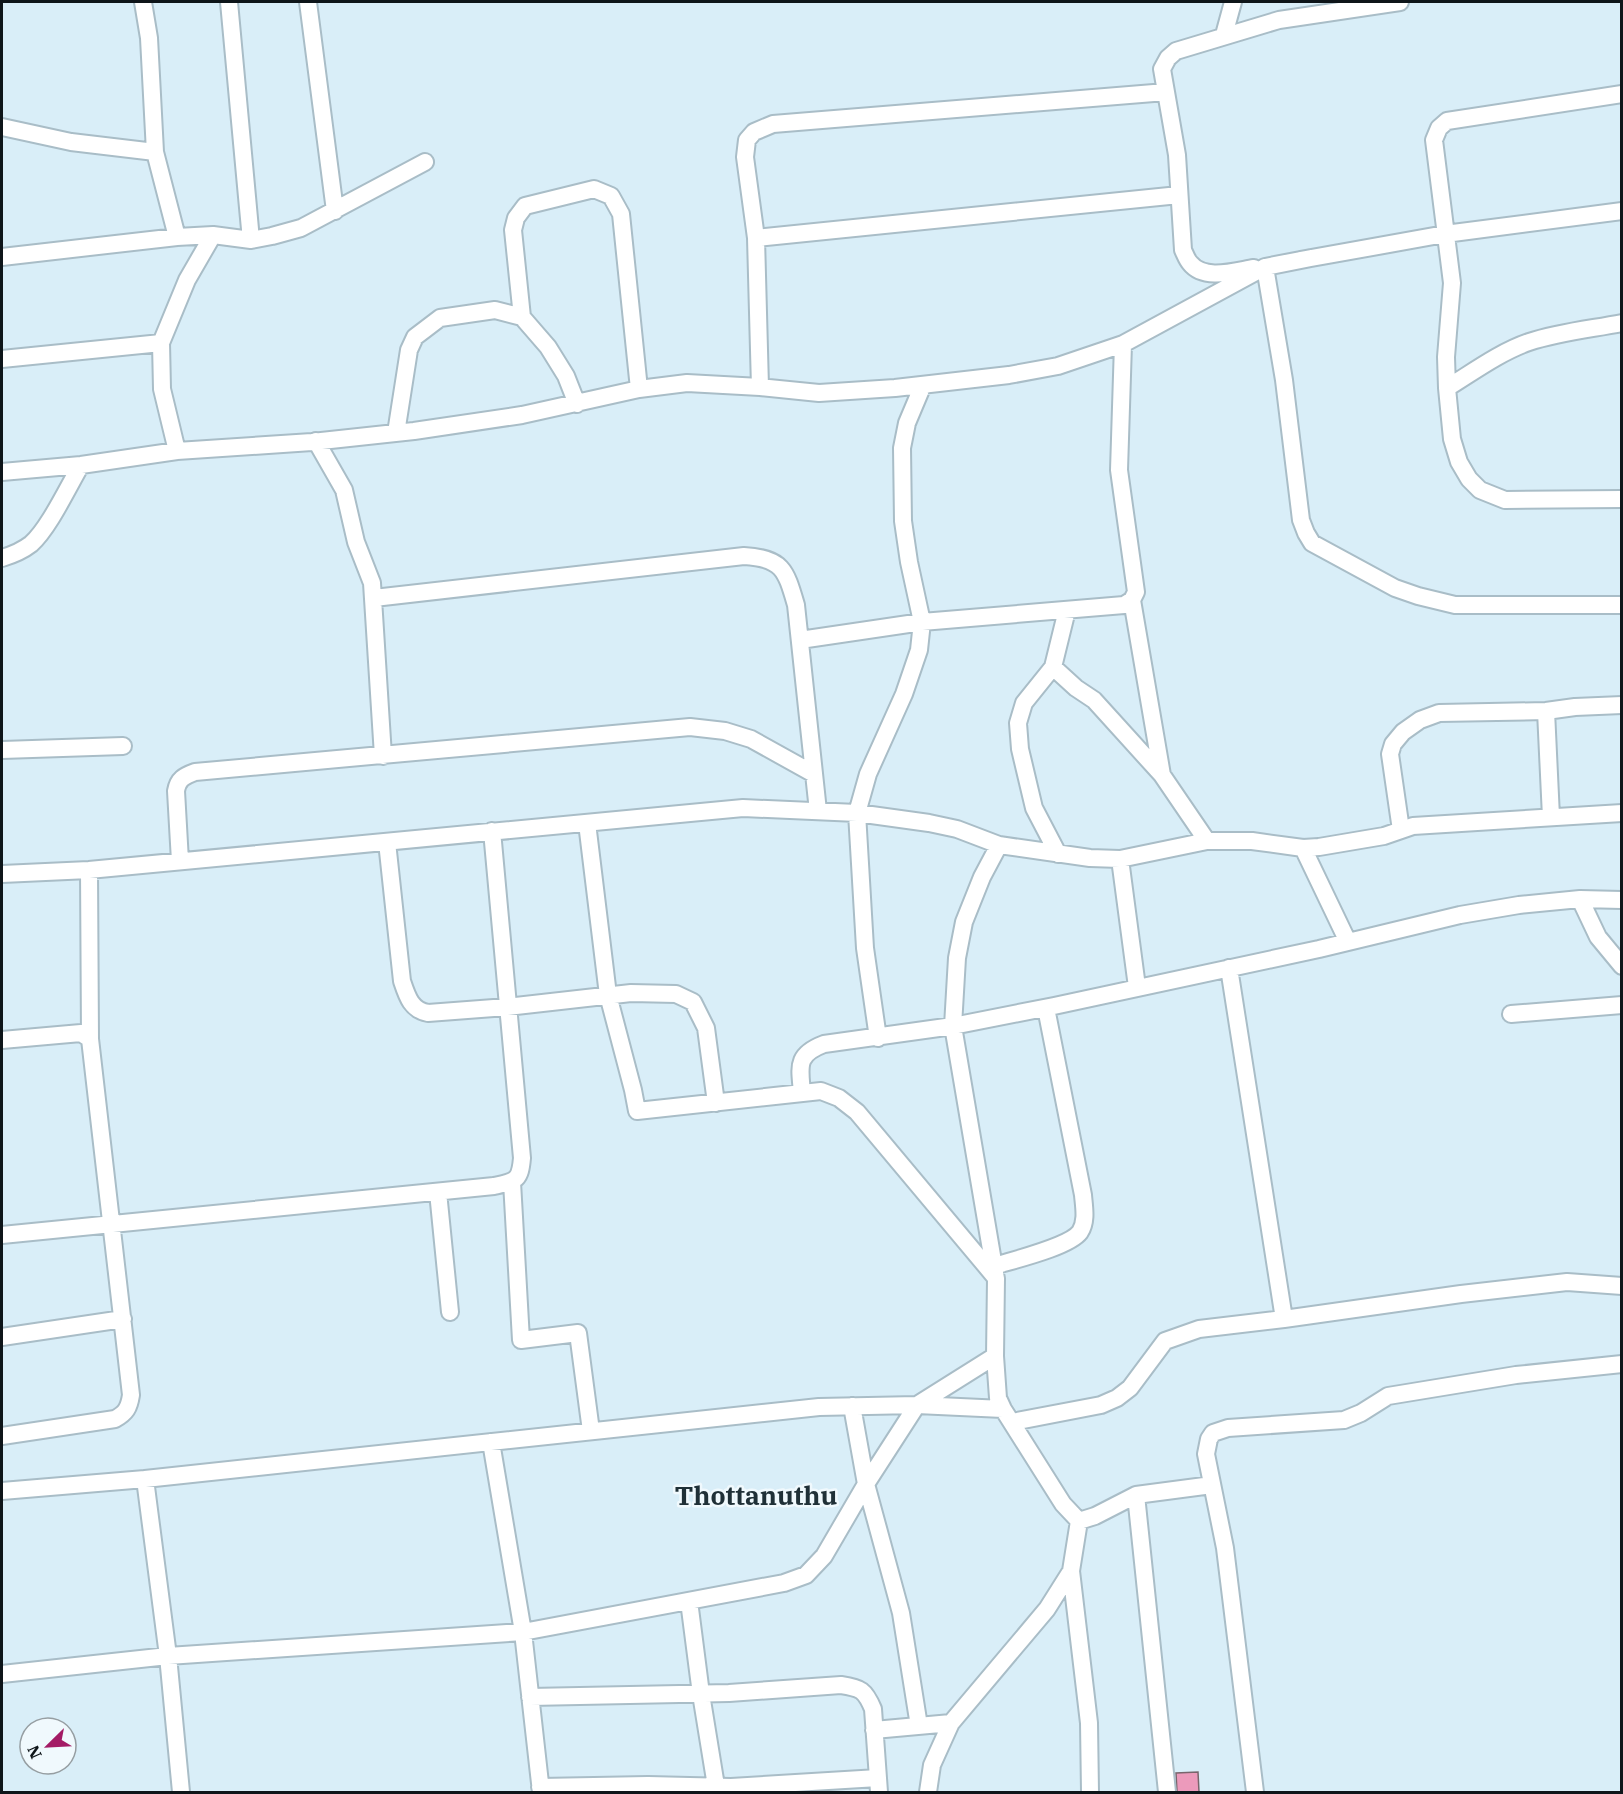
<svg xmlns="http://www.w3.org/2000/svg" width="1623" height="1794" font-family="'IBM Plex Serif',serif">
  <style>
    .building { fill: #ec9abb; stroke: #78656c; stroke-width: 1.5 }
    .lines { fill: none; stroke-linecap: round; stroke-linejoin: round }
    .street-casing { stroke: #a9bdc7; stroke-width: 20 }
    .street { stroke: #fff; stroke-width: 16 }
    .labels { text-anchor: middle; stroke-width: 5; stroke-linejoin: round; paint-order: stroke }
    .district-label { font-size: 26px; font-weight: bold; fill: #1f3037; stroke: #f0f9fd }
  </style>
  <rect width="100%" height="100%" fill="#d9eef8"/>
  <!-- building -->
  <path class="building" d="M 1198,1772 L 1199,1792 L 1177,1792 L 1176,1773 Z"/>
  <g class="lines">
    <!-- street casing -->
    <g class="street-casing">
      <path id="street" d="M 143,2 L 149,38 L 155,152 L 177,237
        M 229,2 L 251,240
        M 308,2 L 335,211
        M 1224,35 L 1233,2
        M 1622,94 L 1447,121 L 1439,128 L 1434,140 L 1452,283 L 1446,357 L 1447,388 L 1452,439 L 1459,462 L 1469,479 L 1480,490 L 1505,500 L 1622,499
        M 2,127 L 71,142 L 155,152
        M 756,238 L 1179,195
        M 2,257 L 177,237 L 213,235 L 251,240 L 272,236 L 301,228 L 425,162
        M 1300,260 L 1445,234 L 1622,211
        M 1265,267 L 1284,380 L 1301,520 L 1306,533 L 1312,543 L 1395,588 L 1418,596 L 1455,605 L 1622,605
        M 1254,268 C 1235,271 1204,281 1190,263 C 1187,260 1185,254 1183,250 L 1177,155 L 1162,69 L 1168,58 L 1176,51 L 1279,20 L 1400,2
        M 522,317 L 513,230 L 516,218 L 525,206 L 594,189 L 611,196 L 621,214 L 639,389
        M 2,359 L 161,343
        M 760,387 L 756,238 L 745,157 L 747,140 L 754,132 L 773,124 L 1166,92
        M 1447,388 C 1473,372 1500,352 1529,342 C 1559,332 1591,329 1622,323
        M 396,433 L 409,350 L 415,337 L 440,318 L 495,310 L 522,317 L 548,347 L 566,376 L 577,404
        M 316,441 L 344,490 L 356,542 L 372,583 L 383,756
        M 177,451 L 162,389 L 161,343 L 187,280 L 213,235
        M 2,472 L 81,465 L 177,451 L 312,442 L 414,431 L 522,415 L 639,389 L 687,383 L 760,387 L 819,393 L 895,388 L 1009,375 L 1058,366 L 1123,344 L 1265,267 L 1311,258
        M 2,558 C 12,555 22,551 31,544 C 49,528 68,487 81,465
        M 374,598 L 744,556 C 783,558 786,571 796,605 L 818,811
        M 1132,600 L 1162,775
        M 800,640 L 922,622 L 1124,605 L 1132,600 L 1136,592 L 1119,470 L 1123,344
        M 1053,667 L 1076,688 L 1094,700 L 1162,775 L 1207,841
        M 1546,711 L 1551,817
        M 2,750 L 123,746
        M 587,823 L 608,995 L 633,1090 L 637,1111 L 821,1091 L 839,1098 L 857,1112 L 996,1278
        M 1401,830 L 1390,754 L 1393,744 L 1403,732 L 1420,720 L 1439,713 L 1546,711 L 1575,707 L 1622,705
        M 387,842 L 402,981 C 407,996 411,1010 428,1013 L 507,1007 L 631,993 L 676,994 L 693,1002 L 706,1028 L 716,1103
        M 999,845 L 982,877 L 964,922 L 957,958 L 953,1026 L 996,1279 L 995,1356 L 998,1398 L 1003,1409 L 1063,1504 L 1079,1521 L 1095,1516 L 1136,1495
        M 1303,848 L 1348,942
        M 1058,854 L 1034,808 L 1020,749 L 1018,723 L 1024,703 L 1053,667 L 1067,610
        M 1120,859 L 1137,987
        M 180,861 L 176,791 C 178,779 184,776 195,772 L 690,727 L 725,731 L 751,739 L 814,774
        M 89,870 L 90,1039
        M 2,874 L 89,870 L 743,808 L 857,813 L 929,823 L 957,829 L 999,845 L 1090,858 L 1120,859 L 1207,841 L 1252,841 L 1303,848 L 1319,847 L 1384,836 L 1413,826 L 1622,813
        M 1580,899 L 1598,937 L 1622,966
        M 1229,968 L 1284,1319
        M 1511,1014 L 1622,1005
        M 878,1038 L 865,948 L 857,813 L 868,774 L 904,694 L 919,650 L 922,622 L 909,562 L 903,521 L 902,448 L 907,423 L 923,385
        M 2,1040 L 81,1033 L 90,1039 L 131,1395 C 129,1408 126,1413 115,1419 L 2,1436
        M 802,1093 C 800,1067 795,1055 824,1044 L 953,1026 L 1054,1006 L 1319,949 L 1460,915 L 1519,905 L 1580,899 L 1622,900
        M 512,1182 L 521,1340 L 578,1333 L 591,1431
        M 438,1192 L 450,1312
        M 2,1235 L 494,1186 C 516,1181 520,1181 522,1158 L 492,831
        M 994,1266 C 1013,1260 1069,1247 1080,1232 C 1087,1221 1084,1207 1083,1195 L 1046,1008
        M 2,1337 L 123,1319
        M 852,1406 L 866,1484 L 901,1613 L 919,1726
        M 1012,1422 L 1101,1405 L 1117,1398 L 1130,1388 L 1165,1341 L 1199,1329 L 1284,1319 L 1461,1294 L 1567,1282 L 1622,1286
        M 491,1442 L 523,1632 L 541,1792
        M 145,1479 L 168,1656 L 181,1792
        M 2,1491 L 145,1479 L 819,1407 L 917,1405 L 1003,1409
        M 1071,1571 L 1089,1723 L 1090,1792
        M 689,1601 L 701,1694 L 716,1786
        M 2,1674 L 168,1656 L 523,1632 L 784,1583 L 806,1575 L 824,1556 L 866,1484 L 917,1405 L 995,1356
        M 530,1697 L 729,1693 L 841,1685 C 861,1688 865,1690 873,1709 L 879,1792
        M 874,1730 L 951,1723
        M 540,1787 L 648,1785 L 731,1787 L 878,1778
        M 928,1792 L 932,1765 L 951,1723 L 1047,1609 L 1071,1571 L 1079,1521
        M 1167,1792 L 1136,1495 L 1212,1485
        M 1255,1792 L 1225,1548 L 1206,1454 L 1209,1439 L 1213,1433 L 1228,1428 L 1344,1420 L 1361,1413 L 1388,1396 L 1516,1375 L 1622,1364"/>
    </g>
    <!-- street -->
    <use href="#street" class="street"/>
  </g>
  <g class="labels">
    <!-- district labels -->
    <g class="district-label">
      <text x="756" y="1505">Thottanuthu</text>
    </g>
  </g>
  <!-- border -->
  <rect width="1623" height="1794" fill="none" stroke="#0e1519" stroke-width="6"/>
  <!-- north arrow -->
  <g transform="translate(48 1746) rotate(246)"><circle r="28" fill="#f0f9fd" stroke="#969ea2" stroke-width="1.5"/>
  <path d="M0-4.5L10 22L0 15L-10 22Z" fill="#a31b65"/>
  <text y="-9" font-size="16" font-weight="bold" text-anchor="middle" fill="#0e1519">N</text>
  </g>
</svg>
